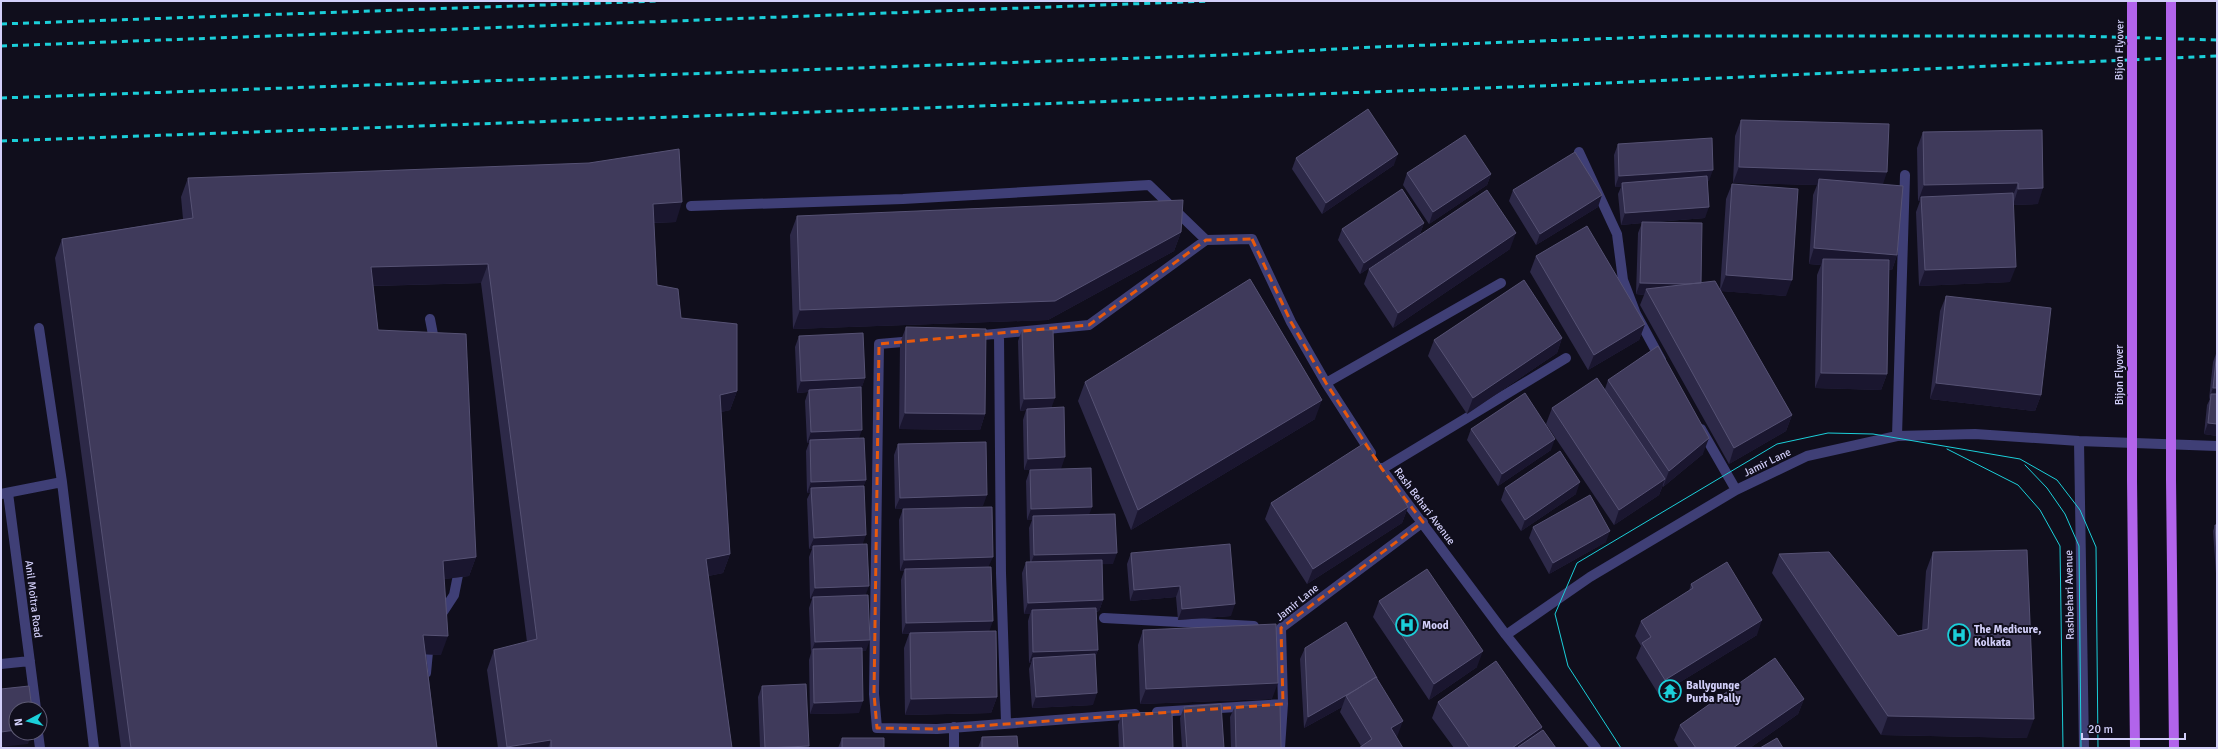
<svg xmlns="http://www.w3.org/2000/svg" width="2218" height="749" font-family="Signika,sans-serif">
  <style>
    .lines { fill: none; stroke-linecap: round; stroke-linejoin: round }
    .minor { stroke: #3f3f76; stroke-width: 10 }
    .tram { stroke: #1bcfd9; stroke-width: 1 }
    .rail { stroke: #1bcfd9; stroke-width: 3; stroke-dasharray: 6 5; stroke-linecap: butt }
    .major-bridge { stroke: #b264eb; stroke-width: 10 }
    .wall { fill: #2d2948 }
    .shaded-wall { fill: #1a162f }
    .building { fill: #3f3a5b; stroke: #565274 }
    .marked { fill: none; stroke: #e8590c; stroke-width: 3; stroke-dasharray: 8 5; stroke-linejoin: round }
    .labels { text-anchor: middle; stroke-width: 4; stroke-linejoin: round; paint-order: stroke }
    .street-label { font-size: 11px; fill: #d2cff9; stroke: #100e1c }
    .poi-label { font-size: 11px; font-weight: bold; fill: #d2cff9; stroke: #100e1c; text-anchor: start }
  </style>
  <rect width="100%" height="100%" fill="#100e1c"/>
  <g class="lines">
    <!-- minor -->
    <path class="minor" d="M 1579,152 L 1617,234 L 1623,280 L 1636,314 L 1661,360
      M 691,206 L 903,199 L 1149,185 L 1206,240
      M 430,319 L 435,345
      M 39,328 L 62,482 L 94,748
      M 999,334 L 1001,573 L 1006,722
      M 973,336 L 1089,325 L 1206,240 L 1252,239 L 1291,322 L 1326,383 L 1371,453
      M 914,341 L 879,344 L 874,694 L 877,728 L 937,729 L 1135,714
      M 1326,383 L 1501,283
      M 1701,429 L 1736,490
      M 1897,436 L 1905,175
      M 2079,441 L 2084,748
      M 1381,468 L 1506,635 L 1596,748
      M 1382,469 L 1566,358
      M 8,493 L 36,709
      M 1,494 L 62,482
      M 439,618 L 454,595 L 460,565
      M 1104,618 L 1254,626
      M 1506,635 L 1590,577 L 1736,490 L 1807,456 L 1897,436 L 1975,434 L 2079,441 L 2217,446
      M 1,664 L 30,661
      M 426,673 L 429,641
      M 1157,712 L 1283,704
      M 954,727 L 954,748
      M 38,733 L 40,748
      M 1280,748 L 1283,704 L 1281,628 L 1423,522"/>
    <!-- tram -->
    <path class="tram" d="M 1947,449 L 2018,485 L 2040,510 L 2060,546 L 2063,748
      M 2025,465 L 2047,488 L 2065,514 L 2079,546 L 2081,748
      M 1621,748 L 1568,666 L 1555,614 L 1577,563 L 1777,444 L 1828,433 L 1873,434 L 2020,459 L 2057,480 L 2080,510 L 2096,547 L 2098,748"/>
    <!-- rail -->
    <path class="rail" d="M 1,24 L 657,1
      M 1,46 L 1210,1
      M 1,98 L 1225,55 L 1374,47 L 1678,36 L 2076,36 L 2217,40
      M 1,141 L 1538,86 L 2217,56"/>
    <!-- major-bridge -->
    <path class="major-bridge" d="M 2132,1 L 2132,481 L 2135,748
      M 2171,1 L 2171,480 L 2174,748"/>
  </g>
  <!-- wall -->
  <path class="wall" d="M 1741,120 L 1883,184 L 1897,255 L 1892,270 L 1889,270 L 1887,374 L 1881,390 L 1815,388 L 1817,275 L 1821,265 L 1809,264 L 1813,195 L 1817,185 L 1733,183 L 1735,136 Z
    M 2042,130 L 2038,204 L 2013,205 L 2010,282 L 1919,286 L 1916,212 L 1920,201 L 1918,201 L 1917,148 L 1923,132 Z
    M 1618,144 L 1709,181 L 1708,181 L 1705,218 L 1655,222 L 1701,283 L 1720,290 L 1726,199 L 1732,184 L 1786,296 L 1721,291 L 1792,415 L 1786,431 L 1729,464 L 1640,305 L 1644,295 L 1636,294 L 1638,233 L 1642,223 L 1621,225 L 1618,194 L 1621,187 L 1615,187 L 1614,155 Z
    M 1296,158 L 1394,165 L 1322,214 L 1292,169 Z
    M 1407,173 L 1491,174 L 1487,185 L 1429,224 L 1403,185 Z
    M 188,178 L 676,222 L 654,223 L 657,285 L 681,318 L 737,391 L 730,410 L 721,412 L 730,554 L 723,573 L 708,576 L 732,748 L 498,748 L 487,670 L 494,650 L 527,642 L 481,283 L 373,286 L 378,330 L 476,557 L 469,576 L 444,579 L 441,655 L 426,654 L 437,748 L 121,748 L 55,258 L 62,239 L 183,219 L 181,197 Z
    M 1513,190 L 1598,207 L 1536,245 L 1509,201 Z
    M 797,216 L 1181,232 L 1174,251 L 1048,320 L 793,329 L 790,235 Z
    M 1424,223 L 1420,234 L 1360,274 L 1338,240 L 1342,229 Z
    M 1510,249 L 1393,328 L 1364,284 L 1369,269 Z
    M 1536,256 L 1645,324 L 1639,340 L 1588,370 L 1530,272 Z
    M 1946,296 L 2041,395 L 2035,411 L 1930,399 L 1940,311 Z
    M 906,327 L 985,414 L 980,430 L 899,429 L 900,343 Z
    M 1022,330 L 1052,408 L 1061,469 L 1024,470 L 1023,420 L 1026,410 L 1020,411 L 1018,341 Z
    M 799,336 L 865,378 L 861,389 L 859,438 L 866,480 L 863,486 L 863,544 L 866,595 L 866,651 L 862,651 L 859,713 L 810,714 L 809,660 L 811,653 L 809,608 L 812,599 L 810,599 L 809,557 L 812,549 L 809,549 L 807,499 L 810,493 L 807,493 L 806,451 L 809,443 L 807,443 L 805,401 L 808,392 L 797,393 L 795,347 Z
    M 1562,338 L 1557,353 L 1467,414 L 1428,356 L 1434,340 Z
    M 2217,351 L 2217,436 L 2204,434 L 2207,405 L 2210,399 L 2209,399 L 2213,362 Z
    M 1608,380 L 1703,454 L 1663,487 L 1663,485 L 1659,495 L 1614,525 L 1546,424 L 1552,408 L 1605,389 Z
    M 1085,382 L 1315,419 L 1131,530 L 1078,401 Z
    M 1471,429 L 1551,450 L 1498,486 L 1467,440 Z
    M 898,444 L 983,506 L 895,509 L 894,455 Z
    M 1030,470 L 1089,515 L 1113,564 L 1102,564 L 1103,600 L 1099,611 L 1096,612 L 1098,650 L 1095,657 L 1093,705 L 1032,708 L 1029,669 L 1031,663 L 1029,663 L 1028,621 L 1030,614 L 1024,614 L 1022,573 L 1026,562 L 1030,562 L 1029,528 L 1032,520 L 1027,520 L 1026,481 Z
    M 1505,488 L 1576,494 L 1521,531 L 1501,500 Z
    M 1271,503 L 1408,507 L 1402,523 L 1307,584 L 1265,519 Z
    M 903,509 L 989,567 L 989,631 L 997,697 L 991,713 L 905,715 L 904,648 L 909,634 L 902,634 L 901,580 L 904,571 L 900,571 L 899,520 Z
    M 2215,525 L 2217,525 L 2217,588 L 2213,531 Z
    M 1533,527 L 1606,542 L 1549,574 L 1529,538 Z
    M 1933,552 L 2027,738 L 1881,735 L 1772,573 L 1779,554 L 1898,636 L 1922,630 L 1926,571 Z
    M 1131,553 L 1231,616 L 1178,620 L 1176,597 L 1130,601 L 1127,564 Z
    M 1691,584 L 1757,635 L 1659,695 L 1636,658 L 1641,646 L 1635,636 L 1641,621 L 1689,591 Z
    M 1379,601 L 1477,667 L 1429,700 L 1373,617 Z
    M 1143,630 L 1272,699 L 1140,704 L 1138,645 Z
    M 1305,648 L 1376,678 L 1397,737 L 1361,746 L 1340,712 L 1342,707 L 1304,728 L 1300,659 Z
    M 762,686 L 808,748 L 760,748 L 758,697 Z
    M 1804,699 L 1798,714 L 1750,748 L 1679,748 L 1674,740 L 1680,725 Z
    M 1438,702 L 1542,727 L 1541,732 L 1556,748 L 1454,748 L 1432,718 Z
    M 1235,706 L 1281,748 L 1231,748 L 1230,717 Z
    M 1184,707 L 1224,748 L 1182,748 L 1180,718 Z
    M 1122,713 L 1173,748 L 1119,748 L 1118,725 Z
    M 982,737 L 1018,748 L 978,748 Z
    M 842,738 L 842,748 L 838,748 Z"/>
  <!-- shaded-wall -->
  <path class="shaded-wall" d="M 1398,154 L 1394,165 L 1322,214 L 1326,203 Z
    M 1739,167 L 1887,172 L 1882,187 L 1819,179 L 1817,185 L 1733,183 Z
    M 1713,170 L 1709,181 L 1623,187 L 1622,183 L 1621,187 L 1615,187 L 1619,176 Z
    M 1491,174 L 1487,185 L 1429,224 L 1433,212 Z
    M 2018,183 L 2012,198 L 1921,197 L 1920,201 L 1918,201 L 1924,185 Z
    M 2043,188 L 2038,204 L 2013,205 L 2018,189 Z
    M 1602,195 L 1598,207 L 1536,245 L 1540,234 Z
    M 682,202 L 676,222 L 646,223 L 653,204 Z
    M 1709,207 L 1705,218 L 1642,223 L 1642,222 L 1642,223 L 1621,225 L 1625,213 Z
    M 1424,223 L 1420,234 L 1360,274 L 1364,263 Z
    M 1181,232 L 1174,251 L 1048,320 L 793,329 L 800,310 Z
    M 1516,233 L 1510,249 L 1393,328 L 1398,313 Z
    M 1814,248 L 1897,255 L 1892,270 L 1823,265 L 1823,259 L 1821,265 L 1809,264 Z
    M 488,264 L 481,283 L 364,286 L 371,267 Z
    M 2016,267 L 2010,282 L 1919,286 L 1925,270 Z
    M 1726,275 L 1792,280 L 1786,296 L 1720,291 Z
    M 1640,283 L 1700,285 L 1646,289 L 1644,295 L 1636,294 Z
    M 1645,324 L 1639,340 L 1588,370 L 1594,355 Z
    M 1562,338 L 1557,353 L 1467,414 L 1473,398 Z
    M 1821,373 L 1887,374 L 1881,390 L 1815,388 Z
    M 865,378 L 861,390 L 809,390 L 808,392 L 797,393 L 801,381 Z
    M 1936,383 L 2041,395 L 2035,411 L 1930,399 Z
    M 2213,388 L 2217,388 L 2217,400 L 2211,394 L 2210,399 L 2209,399 Z
    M 737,391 L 730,410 L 714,414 L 720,395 Z
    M 1055,398 L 1051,409 L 1027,409 L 1026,410 L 1020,411 L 1024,399 Z
    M 1322,400 L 1315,419 L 1131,530 L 1138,510 Z
    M 905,413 L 985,414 L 980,430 L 899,429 Z
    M 1792,415 L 1786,431 L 1729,464 L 1734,448 Z
    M 2208,423 L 2217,424 L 2217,436 L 2204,434 Z
    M 862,430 L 858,441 L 810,440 L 809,443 L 807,443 L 811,432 Z
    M 1709,438 L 1703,454 L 1663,487 L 1669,471 Z
    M 1555,439 L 1551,450 L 1498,486 L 1502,474 Z
    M 1065,457 L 1061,469 L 1024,470 L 1028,459 Z
    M 1665,479 L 1659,495 L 1614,525 L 1619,510 Z
    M 866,480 L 862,491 L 811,488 L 810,493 L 807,493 L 811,482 Z
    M 1580,482 L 1576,494 L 1521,531 L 1525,520 Z
    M 987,495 L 983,506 L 895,509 L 900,498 Z
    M 1092,507 L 1088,518 L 1033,516 L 1032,520 L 1027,520 L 1031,509 Z
    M 1408,507 L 1402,523 L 1307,584 L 1313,569 Z
    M 1610,531 L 1606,542 L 1549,574 L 1553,563 Z
    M 866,535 L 862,546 L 813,546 L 812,549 L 809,549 L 814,538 Z
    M 1117,553 L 1113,564 L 1030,566 L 1034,555 Z
    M 730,554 L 723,573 L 699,578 L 706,559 Z
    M 476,557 L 469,576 L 436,580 L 443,561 Z
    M 993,557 L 988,568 L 905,569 L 904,571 L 900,571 L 904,560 Z
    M 869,586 L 865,597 L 813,597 L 812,599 L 810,599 L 815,588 Z
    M 1180,586 L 1176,597 L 1130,601 L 1134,590 Z
    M 1103,600 L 1099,611 L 1032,613 L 1032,610 L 1030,614 L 1024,614 L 1028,603 Z
    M 1235,604 L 1231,616 L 1178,620 L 1182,609 Z
    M 1762,620 L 1757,635 L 1659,695 L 1665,680 Z
    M 993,621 L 989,632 L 902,634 L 906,623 Z
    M 423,635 L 448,636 L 441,655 L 416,654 Z
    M 870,640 L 866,651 L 813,653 L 813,649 L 811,653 L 815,642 Z
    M 1098,650 L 1094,661 L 1033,658 L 1031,663 L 1029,663 L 1033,652 Z
    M 1483,651 L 1477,667 L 1429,700 L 1434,684 Z
    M 1377,678 L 1346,696 L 1342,707 L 1304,728 L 1308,717 Z
    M 1278,683 L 1272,699 L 1140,704 L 1146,689 Z
    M 1097,693 L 1093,705 L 1032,708 L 1036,697 Z
    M 997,697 L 991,713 L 905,715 L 911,699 Z
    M 1804,699 L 1798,714 L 1750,748 L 1733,748 Z
    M 863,701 L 859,713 L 810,714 L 814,703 Z
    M 1888,716 L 2034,719 L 2027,738 L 1881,735 Z
    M 1403,721 L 1397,737 L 1386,744 L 1391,728 Z
    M 1542,727 L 1537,743 L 1518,747 L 1518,748 L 1512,748 Z
    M 16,730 L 16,733 L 32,733 L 28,744 L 1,747 L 1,732 Z
    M 551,740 L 548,748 L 507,748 L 507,747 Z
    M 809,746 L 808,748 L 764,748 L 765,748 Z"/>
  <!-- building -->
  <path class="building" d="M 1368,109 L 1398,154 L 1326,203 L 1296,158 Z
    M 1741,120 L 1889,124 L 1887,172 L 1739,167 Z
    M 2042,130 L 2043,188 L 2018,189 L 2018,183 L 1924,185 L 1923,132 Z
    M 1465,135 L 1491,174 L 1433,212 L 1407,173 Z
    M 1712,138 L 1713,170 L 1619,176 L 1618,144 Z
    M 679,149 L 682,202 L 653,204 L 657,285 L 678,289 L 681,318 L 737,324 L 737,391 L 720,395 L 730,554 L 706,559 L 732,748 L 551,748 L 551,740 L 507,747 L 494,650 L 537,639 L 488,264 L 371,267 L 378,330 L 466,334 L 476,557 L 443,561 L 448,636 L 423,635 L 437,748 L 131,748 L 62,239 L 193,218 L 188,178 L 589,163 Z
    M 1575,152 L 1602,195 L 1540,234 L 1513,190 Z
    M 1707,176 L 1709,207 L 1625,213 L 1622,183 Z
    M 1819,179 L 1903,186 L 1897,255 L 1814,248 Z
    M 1732,184 L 1798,189 L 1792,280 L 1726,275 Z
    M 1402,189 L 1424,223 L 1364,263 L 1342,229 Z
    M 1487,190 L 1516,233 L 1398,313 L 1369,269 Z
    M 2013,193 L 2016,267 L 1925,270 L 1921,197 Z
    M 1183,200 L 1181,232 L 1055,301 L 800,310 L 797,216 Z
    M 1642,222 L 1702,223 L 1701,283 L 1686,284 L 1640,283 Z
    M 1587,226 L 1645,324 L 1594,355 L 1536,256 Z
    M 1823,259 L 1889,260 L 1887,374 L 1821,373 Z
    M 1250,279 L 1322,400 L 1138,510 L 1085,382 Z
    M 1524,280 L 1562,338 L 1473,398 L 1434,340 Z
    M 1715,281 L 1792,415 L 1734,448 L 1646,289 Z
    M 1946,296 L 2051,308 L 2041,395 L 1936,383 Z
    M 906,327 L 986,329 L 985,414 L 905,413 Z
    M 1022,330 L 1053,330 L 1055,398 L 1024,399 Z
    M 863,333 L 865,378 L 801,381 L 799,336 Z
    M 1658,346 L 1709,438 L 1669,471 L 1608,380 Z
    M 2217,351 L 2217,388 L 2213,388 Z
    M 1597,378 L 1665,479 L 1619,510 L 1552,408 Z
    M 861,387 L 862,430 L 811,432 L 809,390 Z
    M 1525,393 L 1555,439 L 1502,474 L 1471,429 Z
    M 2211,394 L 2217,394 L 2217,424 L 2208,423 Z
    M 1064,407 L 1065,457 L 1028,459 L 1027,409 Z
    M 864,438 L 866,480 L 811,482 L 810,440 Z
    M 986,442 L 987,495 L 900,498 L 898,444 Z
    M 1366,442 L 1408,507 L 1313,569 L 1271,503 Z
    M 1560,451 L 1580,482 L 1525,520 L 1505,488 Z
    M 1091,468 L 1092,507 L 1031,509 L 1030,470 Z
    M 864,486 L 866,535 L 814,538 L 811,488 Z
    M 1590,495 L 1610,531 L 1553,563 L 1533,527 Z
    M 992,507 L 993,557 L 904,560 L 903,509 Z
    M 1115,514 L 1117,553 L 1034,555 L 1033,516 Z
    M 2215,525 L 2217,525 L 2217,555 Z
    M 867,544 L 869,586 L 815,588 L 813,546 Z
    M 1230,544 L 1235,604 L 1182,609 L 1180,586 L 1134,590 L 1131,553 Z
    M 2027,550 L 2034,719 L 1888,716 L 1779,554 L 1829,552 L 1898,636 L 1928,629 L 1933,552 Z
    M 1102,560 L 1103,600 L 1028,603 L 1026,562 Z
    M 1727,562 L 1762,620 L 1665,680 L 1642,643 L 1651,637 L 1641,621 L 1693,588 L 1691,584 Z
    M 991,567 L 993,621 L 906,623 L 905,569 Z
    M 1427,569 L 1483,651 L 1434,684 L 1379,601 Z
    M 868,595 L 870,640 L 815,642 L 813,597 Z
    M 1096,608 L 1098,650 L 1033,652 L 1032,610 Z
    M 1346,622 L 1377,678 L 1376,677 L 1357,689 L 1308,717 L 1305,648 Z
    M 1276,624 L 1278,683 L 1146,689 L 1143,630 Z
    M 996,631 L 997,697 L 911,699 L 910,633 Z
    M 862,648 L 863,701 L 814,703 L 813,649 Z
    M 1095,654 L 1097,693 L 1036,697 L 1033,658 Z
    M 1775,658 L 1804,699 L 1733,748 L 1696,748 L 1680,725 Z
    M 1496,661 L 1542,727 L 1512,748 L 1470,748 L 1438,702 Z
    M 1376,677 L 1403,721 L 1391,728 L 1403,748 L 1359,748 L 1372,739 L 1346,696 Z
    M 806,684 L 809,746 L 765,748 L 762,686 Z
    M 29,686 L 32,709 L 16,709 L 16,730 L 1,732 L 1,689 Z
    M 1221,704 L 1224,748 L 1187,748 L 1184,707 Z
    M 1280,705 L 1281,748 L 1236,748 L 1235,706 Z
    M 1172,712 L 1173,748 L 1124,748 L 1122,713 Z
    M 1543,730 L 1556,748 L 1518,748 L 1518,747 Z
    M 1017,736 L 1018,748 L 982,748 L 982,737 Z
    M 842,738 L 884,738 L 884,748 L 842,748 Z
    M 1777,738 L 1783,748 L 1760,748 Z"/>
  <!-- marked area -->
  <path class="marked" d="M 1252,239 L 1291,322 L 1326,383 L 1382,469 L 1423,522 L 1281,628 L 1283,704 L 937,729 L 877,728 L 874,694 L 879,344 L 1089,325 L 1206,240 Z"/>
  <!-- icons -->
  <defs>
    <g id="hospital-ring" transform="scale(1.15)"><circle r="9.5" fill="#100e1c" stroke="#1bcfd9" stroke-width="1.5"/><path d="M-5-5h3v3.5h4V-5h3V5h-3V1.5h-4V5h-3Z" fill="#1bcfd9"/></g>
    <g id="temple-ring" transform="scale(1.15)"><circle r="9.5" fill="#100e1c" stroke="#1bcfd9" stroke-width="1.5"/><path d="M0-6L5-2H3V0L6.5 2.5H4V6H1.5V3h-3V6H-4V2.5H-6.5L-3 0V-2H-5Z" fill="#1bcfd9"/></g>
  </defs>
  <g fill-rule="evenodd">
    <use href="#hospital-ring" x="1407" y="625"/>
    <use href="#hospital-ring" x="1959" y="635"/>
    <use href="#temple-ring" x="1670" y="691"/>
  </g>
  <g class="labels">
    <!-- street labels -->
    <g class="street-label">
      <text transform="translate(2119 50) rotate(-89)" y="4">Bijon Flyover</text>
      <text transform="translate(2119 375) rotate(-90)" y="4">Bijon Flyover</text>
      <text transform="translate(1767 462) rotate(-26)" y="4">Jamir Lane</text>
      <text transform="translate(1425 506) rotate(53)" y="4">Rash Behari Avenue</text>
      <text transform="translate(2069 595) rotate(-91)" y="4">Rashbehari Avenue</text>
      <text transform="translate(34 599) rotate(83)" y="4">Anil Moitra Road</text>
      <text transform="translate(1297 602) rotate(-39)" y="4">Jamir Lane</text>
    </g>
    <!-- poi labels -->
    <g class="poi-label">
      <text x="1422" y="629">Mood</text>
      <text x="1974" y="633">The Medicure,<tspan x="1974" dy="13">Kolkata</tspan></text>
      <text x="1686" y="689">Ballygunge<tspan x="1686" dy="13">Purba Pally</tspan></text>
    </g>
  </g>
  <!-- border -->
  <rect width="2218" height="749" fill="none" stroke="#d2cff9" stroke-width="4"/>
  <!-- north arrow -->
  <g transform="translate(28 721) rotate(263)"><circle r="19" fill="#100e1c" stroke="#5e5b74"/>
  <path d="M0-3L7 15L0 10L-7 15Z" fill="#1bcfd9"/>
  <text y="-6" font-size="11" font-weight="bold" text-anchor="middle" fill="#d2cff9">N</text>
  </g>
  <!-- scale -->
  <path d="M2082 733v6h103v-6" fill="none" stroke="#d2cff9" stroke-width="2"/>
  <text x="2088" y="733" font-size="12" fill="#d2cff9" stroke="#100e1c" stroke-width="3" paint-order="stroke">20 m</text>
</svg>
